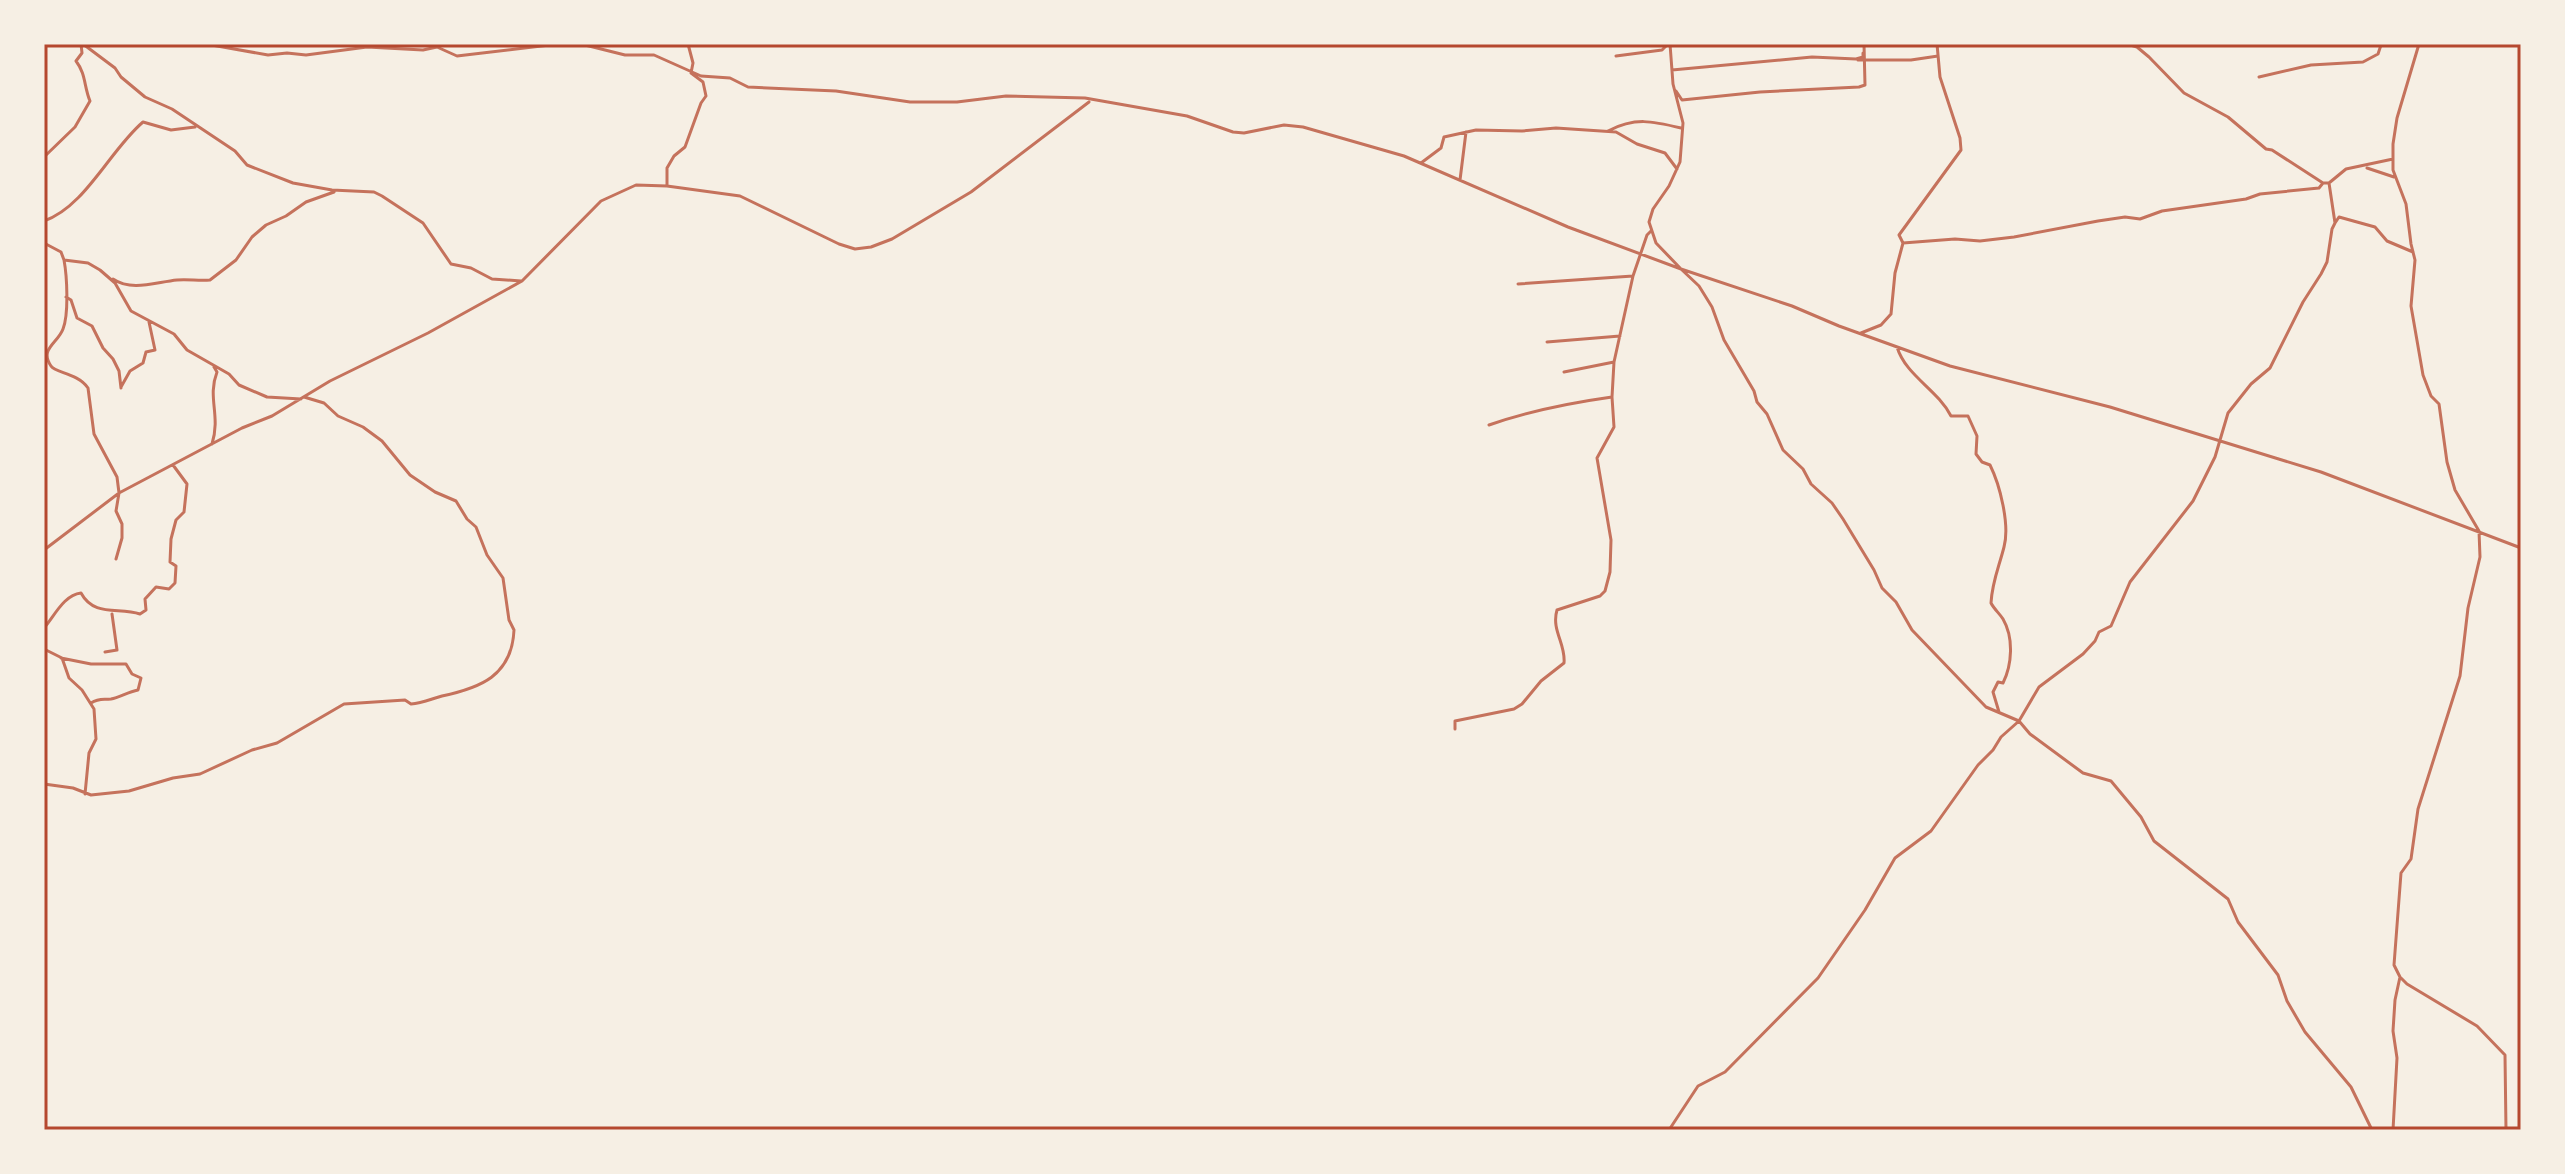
<svg xmlns="http://www.w3.org/2000/svg" width="2565" height="1174" font-family="Bitter,serif">
  <style>
    .lines { fill: none; stroke-linecap: round; stroke-linejoin: round }
    .minor { stroke: #c5725c; stroke-width: 3 }
    .neatline { fill: none; stroke: #b5482f; stroke-width: 3 }
  </style>
  <rect width="100%" height="100%" fill="#f6efe4"/>
  <g class="lines">
    <!-- minor -->
    <path class="minor" d="M 83,44 L 115,68 L 121,77 L 145,97 L 172,109 L 235,151 L 247,165 L 293,183 L 332,190 L 374,192 L 382,196 L 423,223 L 451,264 L 471,268 L 492,279 L 521,281
      M 206,44 L 268,55 L 287,53 L 306,55 L 367,47 L 423,50 L 437,47 L 457,56 L 558,44
      M 581,44 L 625,55 L 654,55 L 701,76 L 730,78 L 748,87 L 836,91 L 910,102 L 957,102 L 1006,96 L 1085,98 L 1187,116 L 1233,132 L 1244,133 L 1284,125 L 1303,127 L 1404,156 L 1568,227 L 1681,269 L 1699,286 L 1712,307 L 1724,340 L 1754,391 L 1757,402 L 1767,414 L 1783,450 L 1803,469 L 1811,484 L 1832,503 L 1843,519 L 1874,570 L 1882,588 L 1896,602 L 1912,630 L 1986,707 L 2019,721 L 2030,734 L 2083,773 L 2111,781 L 2141,817 L 2154,841 L 2228,899 L 2238,922 L 2278,975 L 2287,1001 L 2305,1032 L 2351,1087 L 2372,1130
      M 1670,44 L 1673,84 L 1683,123 L 1680,162 L 1669,186 L 1653,209 L 1649,222 L 1656,243 L 1681,269 L 1792,306 L 1839,326 L 1950,366 L 2110,407 L 2321,472 L 2521,548
      M 2127,44 L 2137,47 L 2149,57 L 2184,93 L 2228,117 L 2266,149 L 2272,150 L 2323,183 L 2329,183 L 2346,169 L 2393,159
      M 2419,44 L 2397,118 L 2393,144 L 2393,170 L 2406,204 L 2411,244 L 2415,260 L 2411,306 L 2423,375 L 2431,396 L 2439,404 L 2447,462 L 2455,490 L 2479,531 L 2480,557 L 2468,608 L 2460,676 L 2418,809 L 2411,859 L 2401,873 L 2394,965 L 2400,977 L 2407,984 L 2477,1026 L 2505,1055 L 2506,1130
      M 1616,56 L 1662,50 L 1668,44
      M 1858,60 L 1911,60 L 1938,56
      M 1672,70 L 1812,57 L 1856,59 L 1863,57 L 1863,53
      M 2259,77 L 2311,65 L 2363,62 L 2378,54 L 2381,45 L 2389,44
      M 1676,91 L 1682,100 L 1760,92 L 1859,87 L 1865,85 L 1864,44
      M 1608,131 C 1635,117 1652,121 1681,128
      M 44,157 L 75,127 L 90,101 C 84,87 86,74 76,61 L 82,53 L 81,44
      M 1421,163 L 1441,148 L 1444,137 L 1476,130 L 1522,131 L 1556,128 L 1616,132 L 1637,144 L 1665,153 L 1677,169
      M 2367,168 L 2394,177
      M 1460,180 L 1466,132
      M 667,185 L 667,168 L 674,156 L 685,147 L 701,103 L 706,96 L 703,82 L 691,73 L 693,63 L 688,44
      M 44,221 C 85,207 110,150 143,122 L 171,130 L 195,127
      M 2335,223 L 2339,217 L 2375,227 L 2387,241 L 2413,252
      M 44,243 L 61,252 L 64,260 L 88,263 L 100,270 L 115,283 L 131,311 L 174,334 L 187,350 L 229,374 L 239,385 L 267,397 L 301,399
      M 1903,243 L 1955,239 L 1980,241 L 2014,237 L 2098,221 L 2125,217 L 2140,219 L 2162,211 L 2246,199 L 2260,194 L 2319,188 L 2323,183
      M 64,260 C 67,276 69,314 63,329 C 58,343 39,349 51,366 C 55,373 78,373 88,388 L 94,434 L 117,477 L 119,493 L 116,511 L 122,524 L 122,538 L 116,559
      M 113,279 C 132,292 156,282 177,280 C 188,279 199,281 210,280 L 236,260 L 252,237 L 266,225 L 286,216 L 306,202 L 334,192
      M 1518,284 L 1633,276
      M 66,297 L 71,300 L 77,318 L 92,326 L 103,348 L 113,359 L 119,371 L 121,388
      M 1861,333 L 1881,325 L 1891,314 L 1895,273 L 1903,243 L 1899,235 L 1961,150 L 1960,138 L 1940,77 L 1937,44
      M 1547,342 L 1620,336
      M 1897,347 C 1906,376 1937,389 1951,416 L 1968,416 L 1977,436 L 1976,454 L 1982,462 L 1990,465 C 2000,485 2010,525 2004,547 C 1999,567 1992,582 1991,603 C 1994,609 2000,614 2003,619 C 2014,638 2012,665 2003,683 L 1998,682 L 1993,692 L 1999,712
      M 1564,372 L 1614,362
      M 121,387 L 130,371 L 143,363 L 146,352 L 155,350 L 149,322
      M 1489,425 C 1529,411 1569,403 1612,397
      M 212,444 C 221,415 207,398 217,372 L 214,367
      M 44,550 L 119,493 L 242,428 L 272,416 L 330,381 L 428,333 L 522,281 L 601,201 L 636,185 L 667,186 L 740,196 L 839,244 L 855,249 L 871,247 L 892,239 L 971,192 L 1089,102
      M 44,628 C 55,615 64,595 81,593 C 94,617 118,607 140,614 L 146,610 L 145,599 L 156,587 L 169,589 L 175,583 L 176,566 L 170,562 L 171,539 L 176,520 L 184,512 L 187,484 L 173,465
      M 44,649 L 62,658 L 69,678 L 82,690 L 94,709 L 96,739 L 89,753 L 85,794
      M 105,652 L 117,650 L 112,614
      M 61,658 L 91,664 L 126,664 L 132,674 L 141,678 L 138,690 C 128,692 120,697 111,699 C 103,700 99,698 91,703
      M 1455,729 L 1455,721 L 1514,709 L 1522,704 L 1541,681 L 1564,663 C 1566,644 1551,630 1557,610 L 1600,596 L 1605,591 L 1610,572 L 1611,540 L 1597,458 L 1614,427 L 1612,397 L 1614,362 L 1633,276 L 1647,235 L 1651,231
      M 44,784 L 73,788 L 91,795 L 129,791 L 173,778 L 200,774 L 252,750 L 277,743 L 344,704 L 405,700 L 411,704 C 422,703 431,699 442,696 C 480,688 512,676 514,630 L 509,620 L 503,578 L 487,555 L 476,527 L 467,519 L 456,501 L 435,492 L 410,475 L 382,441 L 363,427 L 338,416 L 324,403 L 304,397
      M 1669,1130 L 1698,1086 L 1725,1072 L 1818,978 L 1865,910 L 1895,858 L 1931,831 L 1978,765 L 1993,750 L 2001,737 L 2019,721 L 2039,687 L 2083,654 L 2095,641 L 2099,632 L 2111,626 L 2130,582 L 2193,501 L 2215,457 L 2228,413 L 2251,384 L 2270,368 L 2303,302 L 2321,274 L 2327,262 L 2332,229 L 2335,223 L 2329,183
      M 2393,1130 L 2397,1058 L 2393,1031 L 2395,1000 L 2400,977"/>
  </g>
  <!-- border -->
  <rect width="2565" height="1174" fill="none" stroke="#f6efe4" stroke-width="92"/>
  <rect x="46" y="46" width="2473" height="1082" class="neatline"/>
</svg>
